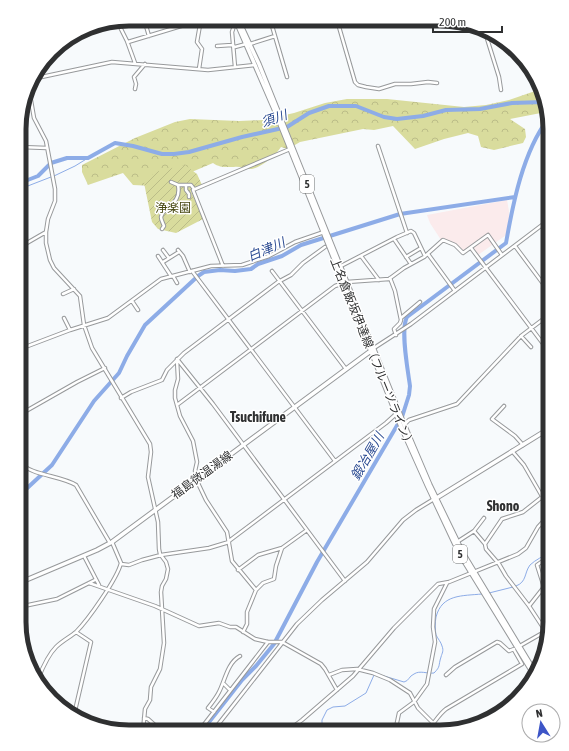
<svg xmlns="http://www.w3.org/2000/svg" width="569" height="751" font-family="'Asap Condensed','Noto Sans JP',sans-serif">
  <style>
    .education { fill: #fbebec }
    .forest { fill: url(#forest-crowns) }
    .garden { fill: url(#garden-furrows) }
    .lines { fill: none; stroke-linecap: round; stroke-linejoin: round }
    .stream { stroke: #8dace7; stroke-width: 1 }
    .river { stroke: #8dace7; stroke-width: 4 }
    .minor-casing { stroke: #97999b; stroke-width: 4.5 }
    .major-casing { stroke: #97999b; stroke-width: 5.5 }
    .minor { stroke: #fff; stroke-width: 2.5 }
    .major { stroke: #fff; stroke-width: 3.5 }
    .labels { text-anchor: middle; stroke-width: 3; stroke-linejoin: round; paint-order: stroke }
    .shield { fill: #fff; stroke: #6d6e6f; stroke-width: 1 }
    .shield-label { font-size: 11px; font-weight: bold; fill: #2f3031 }
    .park-label { font-size: 12px; fill: #474812; stroke: #fff }
    .street-label { font-size: 12px; fill: #2f3031; stroke: #fff }
    .water-label { font-size: 13px; font-style: italic; fill: #2b4b92; stroke: #fff }
    .quarter-label { font-size: 14px; font-weight: bold; fill: #2f3031; stroke: #fff }
    .rim { fill: none; stroke: #2f3031; stroke-width: 5 }
  </style>
  <defs>
    <pattern id="forest-crowns" width="20" height="18" patternUnits="userSpaceOnUse"><rect width="20" height="18" fill="#d9dc9d"/><path d="M2 6a3 3 0 1 1 6 0M12 15a3 3 0 1 1 6 0" fill="none" stroke="#bbbd88"/></pattern>
    <pattern id="garden-furrows" width="10" height="10" patternUnits="userSpaceOnUse"><rect width="10" height="10" fill="#d9dc9d"/><path d="M-1 1l2-2M0 10L10 0M9 11l2-2" fill="none" stroke="#bbbd88"/></pattern>
  </defs>
  <rect width="100%" height="100%" fill="#f7fafc"/>
  <!-- education -->
  <path class="education" d="M 507,200 L 509,211 L 509,233 L 478,255 L 472,246 L 462,251 L 456,244 L 445,239 L 441,240 L 430,223 L 427,215 Z"/>
  <!-- forest -->
  <path class="forest" d="M 541,89 L 546,112 L 510,119 L 525,129 L 526,137 L 523,143 L 494,150 L 481,147 L 478,136 L 468,133 L 444,139 L 415,149 L 393,126 L 374,130 L 363,129 L 300,142 L 288,149 L 281,147 C 276,155 260,169 250,169 C 245,169 240,166 234,167 C 226,167 220,168 213,163 L 180,177 L 154,186 L 133,185 L 123,173 L 88,185 L 82,172 L 82,165 L 135,138 L 175,122 L 190,119 L 239,121 L 263,120 L 294,113 L 325,103 L 347,99 L 387,99 L 464,107 L 486,105 L 509,100 Z"/>
  <!-- garden -->
  <path class="garden" d="M 185,165 L 197,174 L 202,185 L 192,189 L 191,191 L 203,219 L 176,233 L 158,229 L 152,222 L 144,183 L 155,172 Z"/>
  <g class="lines">
    <!-- stream -->
    <path class="stream" d="M 54,176 L 75,166 L 88,158
      M 20,189 L 51,177
      M 516,586 C 527,582 524,573 530,565 C 535,560 544,556 550,552
      M 489,593 L 513,587
      M 384,676 L 404,682 C 409,681 409,676 414,674 C 420,670 427,674 434,673 C 441,666 438,666 441,657 C 442,653 444,651 442,646 C 441,642 438,639 436,635 C 435,630 435,622 436,617 C 442,594 462,596 482,594
      M 322,732 L 322,720 L 327,710 L 333,707 L 345,706 L 366,693 L 374,675"/>
    <!-- river -->
    <path class="river" d="M 20,183 L 38,176 L 51,163 L 67,158 L 88,158 L 115,143 L 133,146 L 162,154 L 174,154 L 189,152 L 242,137 L 287,127 L 309,113 L 329,106 L 356,106 L 384,117 L 397,119 L 423,116 L 446,110 L 480,109 L 512,103 L 544,102
      M 19,498 L 23,492 L 52,465 L 94,401 L 119,373 L 127,356 L 145,325 L 198,276 L 204,272 L 220,270 L 235,271 L 251,269 L 258,264 L 282,256 L 301,245 L 400,214 L 515,197
      M 202,731 L 242,680 L 256,666 L 274,644 L 317,562 L 402,417 L 409,395 L 410,386 C 408,371 400,329 407,317 L 506,243 C 513,203 523,152 548,119"/>
    <!-- minor casing -->
    <g class="minor-casing">
      <path id="minor" d="M 144,19 L 149,36
        M 270,19 L 287,77
        M 337,20 L 355,82 L 358,85 L 366,87 L 379,89 L 395,84 L 411,84 L 428,82 L 437,83
        M 117,21 L 127,41 L 135,63
        M 485,32 L 499,77 L 501,90
        M 128,42 L 201,20
        M 250,44 L 275,36
        M 217,46 L 232,45 L 235,47 L 246,44
        M 235,67 L 232,32 L 234,26 L 237,24
        M 199,69 L 202,49 L 197,42 L 201,19
        M 32,79 L 112,62 L 208,70 L 255,65
        M 29,89 L 34,118 L 46,141 L 55,189 L 55,201 L 48,219 L 46,232 L 46,243 L 50,260 L 54,268 L 80,296 L 84,325 L 92,348 L 150,444 L 151,452 L 148,477 L 158,522 L 159,549 L 160,554 L 166,562 L 168,569 L 166,579 L 162,586 L 161,592 L 164,643 L 160,669 L 151,687 L 150,700 L 145,709 L 143,731
        M 135,89 L 136,84 L 134,77 L 145,64
        M 378,146 L 407,233
        M 20,147 L 47,148
        M 171,182 L 178,185 L 191,185 L 194,189
        M 186,185 L 186,190 L 189,194 L 189,197
        M 162,229 L 164,226 C 163,223 161,220 161,217 C 163,206 182,205 178,185
        M 394,239 L 411,264
        M 515,246 L 550,293
        M 20,247 L 46,232
        M 471,248 L 550,353
        M 163,250 L 169,258
        M 178,250 L 183,256 L 190,272
        M 428,254 L 455,291
        M 158,256 L 171,276
        M 361,256 L 379,280
        M 406,257 L 421,248
        M 163,262 L 179,252
        M 223,266 L 193,190 L 290,149
        M 341,266 L 397,237 L 411,231 L 414,233 L 425,256
        M 192,271 L 335,461
        M 272,271 L 346,369
        M 173,276 L 177,283
        M 390,278 L 395,291 L 401,320 L 400,323 L 394,329 L 396,335
        M 63,294 L 74,289
        M 132,301 L 138,310
        M 64,318 L 70,330
        M 401,318 L 420,302
        M 521,336 L 531,347
        M 374,348 L 411,324 L 550,219
        M 20,349 L 70,330 L 108,318 L 161,279 L 211,266 L 242,265 L 269,256 L 295,242 L 324,232
        M 177,359 L 213,404 L 345,581
        M 177,360 L 178,379 L 175,390 L 175,398 L 180,416 L 193,441 L 197,462 L 195,471 L 197,479
        M 121,398 L 131,392 L 162,380 L 167,370 L 184,353 L 278,282 L 291,275 L 303,263 L 325,247
        M 177,405 L 335,286 L 347,282 L 389,279 L 404,268 L 424,257 L 443,240 L 455,245 L 463,253 L 488,235 L 502,255
        M 504,406 L 492,419 L 515,436 L 523,445
        M 19,415 L 77,382 L 105,368
        M 404,425 L 409,420 L 457,404 L 521,336 L 550,314
        M 512,451 L 524,465 L 543,498 L 550,506
        M 19,462 C 32,476 59,475 76,485 L 110,543
        M 196,479 L 206,500 L 227,532 L 232,561 L 256,590
        M 474,531 L 485,544
        M 229,541 L 386,423 L 396,414
        M 457,542 L 474,531 L 484,518
        M 84,556 L 99,585
        M 121,564 L 129,565 L 142,560 L 161,555 L 209,548 L 229,542
        M 238,570 L 258,555 L 282,548 L 307,530
        M 89,583 L 155,606 L 199,626 L 219,623 L 230,627 L 236,627 L 255,639 L 268,642 L 282,642 L 321,664 L 325,669 L 337,690
        M 529,606 L 506,576 L 499,564 L 486,549 L 485,544 L 502,519 L 523,512 L 542,497
        M 19,607 L 57,599 L 95,580
        M 243,632 L 247,624 L 247,612 L 256,590 L 263,583 L 274,579 L 276,566 L 282,548
        M 548,635 L 529,606 L 544,587 L 537,565 L 550,556
        M 518,647 L 546,631
        M 33,674 L 40,673
        M 329,675 L 342,670 L 357,669 L 373,673 L 390,680 L 410,693 L 418,708 L 434,724
        M 446,675 L 455,667 L 497,642 L 500,643 L 509,651 L 514,649
        M 38,679 C 42,669 48,655 56,647 C 62,641 70,637 76,632 C 88,620 117,579 121,563 L 112,542
        M 224,684 L 230,690
        M 214,712 L 208,708 C 212,703 216,698 219,692 C 225,681 227,663 240,656
        M 74,715 L 91,642 L 76,632
        M 144,718 L 148,719 L 158,728
        M 84,719 L 116,727 L 122,731
        M 201,729 L 204,731
        M 199,731 L 268,642
        M 213,731 L 297,624 L 322,600 L 367,562 L 403,520 L 416,510 L 434,499
        M 286,732 L 302,720 L 353,676 L 394,628 L 438,584 L 449,582 L 518,554 L 526,548 L 538,527 L 550,514
        M 395,732 L 399,713 L 414,702 L 427,684 L 435,642 L 433,627 L 434,609 L 447,583
        M 425,732 C 434,725 437,716 446,709 L 522,664 L 514,650"/>
    </g>
    <!-- major casing -->
    <g class="major-casing">
      <path id="major" d="M 235,19 L 274,109 L 402,429 L 427,485 L 459,553 L 534,675
        M 238,19 L 259,64 L 404,424 L 430,485 L 463,553 L 535,672
        M 435,499 L 550,428
        M 19,583 L 97,550 L 112,542 L 372,350"/>
    </g>
    <!-- minor -->
    <use href="#minor" class="minor"/>
    <!-- major -->
    <use href="#major" class="major"/>
  </g>
  <g class="labels">
    <!-- shield labels -->
    <g class="shield">
      <rect x="300" y="175" width="14" height="18" rx="3"/>
      <rect x="453" y="545" width="14" height="18" rx="3"/>
    </g>
    <g class="shield-label">
      <text x="307" y="188">5</text>
      <text x="460" y="558">5</text>
    </g>
    <!-- park labels -->
    <g class="park-label">
      <text x="173" y="212">浄楽園</text>
    </g>
    <!-- street labels -->
    <g class="street-label">
      <text transform="translate(372 353) rotate(68)" y="4">上名倉飯坂伊達線（フルーツライン）</text>
      <text transform="translate(202 475) rotate(-36)" y="4">福島微温湯線</text>
    </g>
    <!-- water labels -->
    <g class="water-label">
      <text transform="translate(274 118) rotate(-19)" y="5">須川</text>
      <text transform="translate(266 249) rotate(-23)" y="5">白津川</text>
      <text transform="translate(367 456) rotate(-60)" y="5">鍛冶屋川</text>
    </g>
    <!-- quarter labels -->
    <g class="quarter-label">
      <text x="258" y="422">Tsuchifune</text>
      <text x="503" y="511">Shono</text>
    </g>
  </g>
  <!-- crop -->
  <path d="M0 0H569V751H0ZM129 26H440A103 103 0 0 1 543 129V622A103 103 0 0 1 440 725H129A103 103 0 0 1 26 622V129A103 103 0 0 1 129 26Z" fill="#fff" fill-rule="evenodd"/>
  <path class="rim" d="M129 26H440A103 103 0 0 1 543 129V622A103 103 0 0 1 440 725H129A103 103 0 0 1 26 622V129A103 103 0 0 1 129 26Z"/>
  <!-- north arrow -->
  <g transform="translate(541 723) rotate(349)"><circle r="19" fill="#ffffff" stroke="#acacad"/>
  <path d="M0-3L7 15L0 10L-7 15Z" fill="#3d55c7"/>
  <text y="-6" font-size="11" font-weight="bold" text-anchor="middle" fill="#2f3031">N</text>
  </g>
  <!-- scale -->
  <path d="M433 26v6h69v-6" fill="none" stroke="#2f3031" stroke-width="2"/>
  <text x="439" y="26" font-size="12" fill="#2f3031" stroke="#ffffff" stroke-width="3" paint-order="stroke">200 m</text>
</svg>
